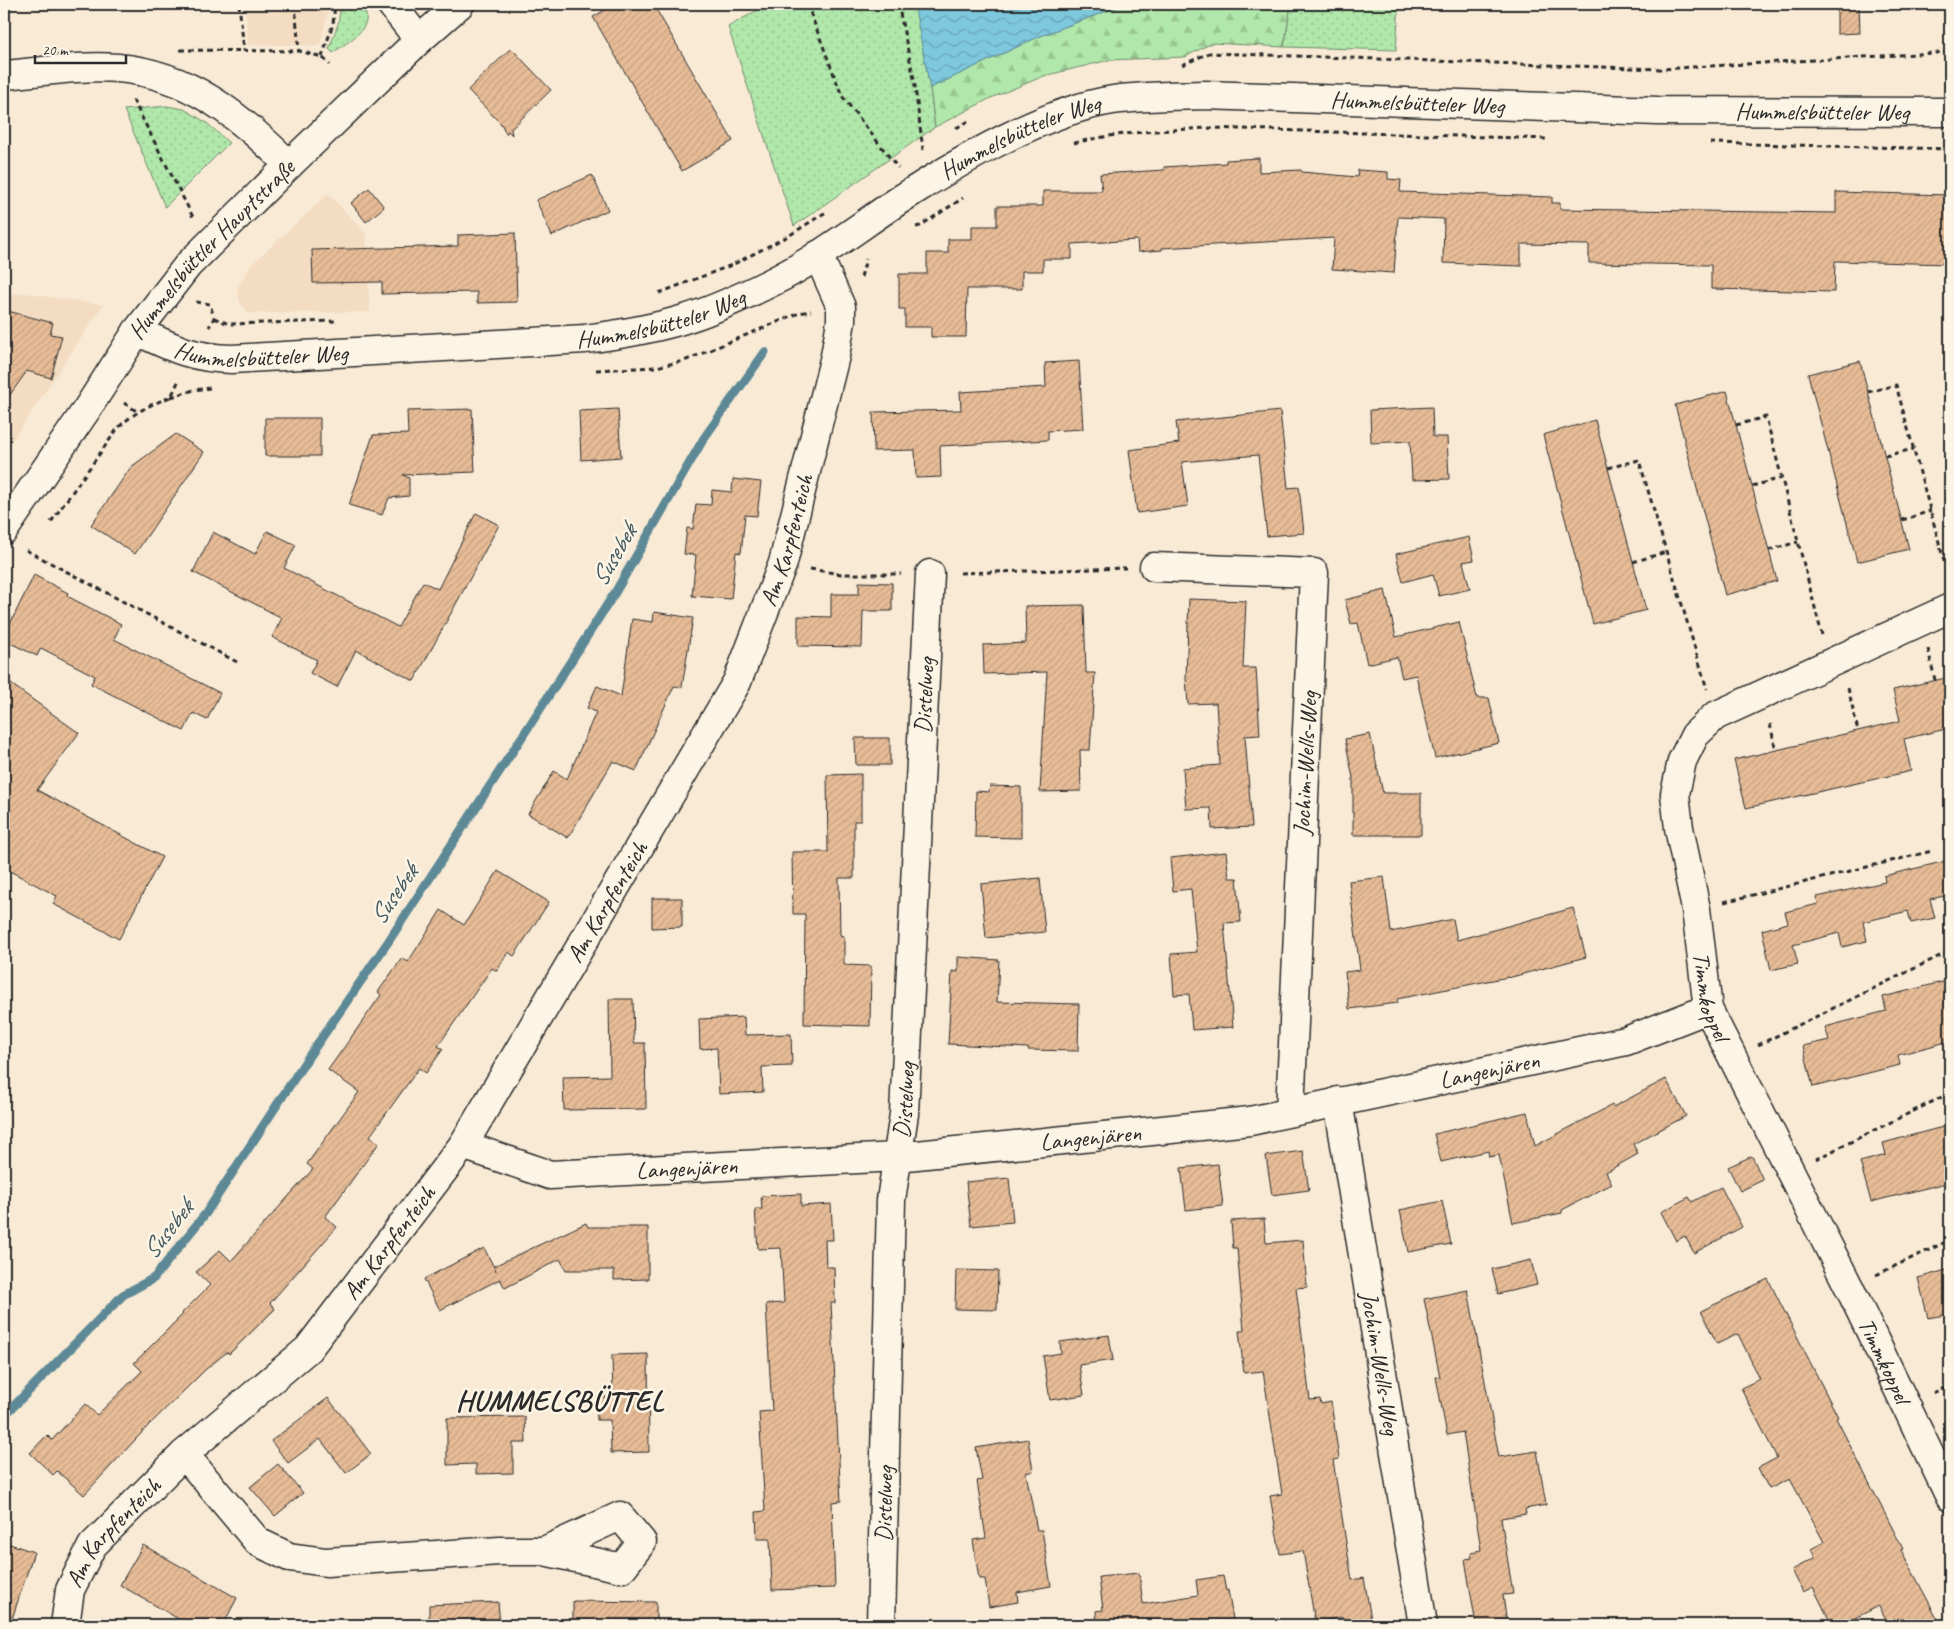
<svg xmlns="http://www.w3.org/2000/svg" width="1954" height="1629" font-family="Caveat,sans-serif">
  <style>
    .built { fill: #f3dcc2 }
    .green { fill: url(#green-dots); stroke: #6e896a }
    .forest { fill: url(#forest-firs); stroke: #6e896a }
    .water { fill: url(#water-waves); stroke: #5d8996 }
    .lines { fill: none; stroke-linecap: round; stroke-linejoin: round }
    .stream { stroke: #5d8996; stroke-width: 9 }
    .building { fill: url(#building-hatch); stroke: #2b2b2b }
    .minor-casing { stroke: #2b2b2b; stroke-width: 31 }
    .tertiary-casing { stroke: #2b2b2b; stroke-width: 31 }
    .secondary-casing { stroke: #2b2b2b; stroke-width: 31 }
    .path { stroke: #2b2b2b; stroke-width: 3; stroke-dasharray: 5 4; stroke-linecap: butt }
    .minor { stroke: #fcf5e5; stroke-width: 28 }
    .tertiary { stroke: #fcf5e5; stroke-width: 28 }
    .secondary { stroke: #fcf5e5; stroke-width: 28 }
    .labels { text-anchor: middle; stroke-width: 5; stroke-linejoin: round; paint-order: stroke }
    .street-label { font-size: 24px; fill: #2b2b2b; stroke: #fcf5e5 }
    .water-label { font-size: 25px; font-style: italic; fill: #445a61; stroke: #fcf5e5 }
    .district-label { font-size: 29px; font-weight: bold; letter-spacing: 1px; fill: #2b2b2b; stroke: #fcf5e5 }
  </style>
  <defs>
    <pattern id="green-dots" width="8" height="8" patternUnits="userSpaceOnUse" patternTransform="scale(1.25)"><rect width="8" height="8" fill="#b0e7aa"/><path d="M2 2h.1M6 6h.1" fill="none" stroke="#98c692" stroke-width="1.8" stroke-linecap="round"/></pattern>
    <pattern id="forest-firs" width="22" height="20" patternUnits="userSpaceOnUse" patternTransform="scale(1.25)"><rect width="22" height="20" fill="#b0e7aa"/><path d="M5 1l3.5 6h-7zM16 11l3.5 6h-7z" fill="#98c692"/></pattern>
    <pattern id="water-waves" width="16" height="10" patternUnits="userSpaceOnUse" patternTransform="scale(1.25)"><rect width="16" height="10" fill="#7ec8de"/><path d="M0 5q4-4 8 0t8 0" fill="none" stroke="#67a3b4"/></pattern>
    <pattern id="building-hatch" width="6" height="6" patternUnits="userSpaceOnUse" patternTransform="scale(1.25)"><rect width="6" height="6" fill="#e7bc97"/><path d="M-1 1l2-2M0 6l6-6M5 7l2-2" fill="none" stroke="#c6a282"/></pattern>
  </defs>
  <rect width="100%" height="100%" fill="#f8ead5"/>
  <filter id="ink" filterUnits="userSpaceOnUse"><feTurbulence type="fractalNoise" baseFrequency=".02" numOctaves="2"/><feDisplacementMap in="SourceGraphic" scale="10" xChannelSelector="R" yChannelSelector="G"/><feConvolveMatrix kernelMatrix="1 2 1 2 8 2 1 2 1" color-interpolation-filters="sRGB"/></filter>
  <g filter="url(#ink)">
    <!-- built -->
    <path class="built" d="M 245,4 L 330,4 L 320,45 L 248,45 Z
      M 328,194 L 366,233 L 370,312 L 248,313 L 240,303 L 237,289 L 251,265 Z
      M 25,293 L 103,305 L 4,453 L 4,294 Z"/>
    <!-- green -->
    <path class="green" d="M 341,4 L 360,4 C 361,7 365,11 366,14 C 370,31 344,44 333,53 L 329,49 L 338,24 Z
      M 768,4 L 917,4 L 916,10 L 930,88 L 935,127 L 794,226 L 728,27 Z
      M 1291,4 L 1399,4 L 1396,50 L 1284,47 Z
      M 167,106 L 184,109 L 207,123 L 229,143 L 165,207 L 124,110 Z"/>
    <!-- forest -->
    <path class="forest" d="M 1125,4 L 1291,4 L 1284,47 L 1212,43 L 1185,57 L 1109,60 L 1044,76 L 991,98 L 935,127 L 930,88 L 1038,37 Z"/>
    <!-- water -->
    <path class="water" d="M 917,4 L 1125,4 L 1038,37 L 930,88 L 915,9 Z"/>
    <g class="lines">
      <!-- stream -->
      <path class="stream" d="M 4,1416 L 123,1295 L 154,1278 L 206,1213 L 309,1056 L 388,942 L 535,717 L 616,591 L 704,438 L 765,352"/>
    </g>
    <!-- building -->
    <path class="building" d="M 615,4 L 653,4 L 733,141 L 682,171 L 593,17 Z
      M 1837,4 L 1859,4 L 1860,33 L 1837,34 Z
      M 511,48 L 551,90 L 511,129 L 512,135 L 508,131 L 506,134 L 502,125 L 468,90 Z
      M 1259,158 L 1259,172 L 1301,170 L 1302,172 L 1357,177 L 1358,170 L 1388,172 L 1388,179 L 1401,180 L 1400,192 L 1552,197 L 1552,203 L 1560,203 L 1560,209 L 1836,213 L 1836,192 L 1950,195 L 1950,264 L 1835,261 L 1834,292 L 1711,289 L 1711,265 L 1589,263 L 1589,245 L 1521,244 L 1521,266 L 1443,263 L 1444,219 L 1398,217 L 1394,273 L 1332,269 L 1334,238 L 1162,248 L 1162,250 L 1138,252 L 1137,240 L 1072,244 L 1072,259 L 1043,259 L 1043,271 L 1022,271 L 1022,289 L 967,289 L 966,337 L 931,337 L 931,327 L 905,327 L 905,309 L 899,309 L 899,274 L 927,274 L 927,253 L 948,253 L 948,239 L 972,239 L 972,226 L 997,226 L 997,206 L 1043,206 L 1043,191 L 1102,191 L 1100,174 L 1164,170 L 1164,167 L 1226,163 L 1226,160 Z
      M 592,175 L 608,210 L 552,236 L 536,200 Z
      M 369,188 L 384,207 L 366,222 L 351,203 Z
      M 515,233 L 517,302 L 477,303 L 477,292 L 382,294 L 382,282 L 313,283 L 312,250 L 458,246 L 458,235 Z
      M 4,310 L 53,323 L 50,334 L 62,336 L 51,378 L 27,371 L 4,403 Z
      M 1079,361 L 1083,429 L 1048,431 L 1048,440 L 940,446 L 941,477 L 916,478 L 915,450 L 874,451 L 873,412 L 961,410 L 960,392 L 1046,387 L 1045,363 Z
      M 1860,361 L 1909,549 L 1857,562 L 1808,374 Z
      M 1727,391 L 1777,581 L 1725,595 L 1675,405 Z
      M 1432,407 L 1433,437 L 1447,437 L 1449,479 L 1412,480 L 1410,441 L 1371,443 L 1370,410 Z
      M 472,409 L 475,472 L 403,475 L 409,478 L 409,496 L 389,498 L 382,515 L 349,505 L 373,435 L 408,434 L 407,411 Z
      M 618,409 L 621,457 L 581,460 L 579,411 Z
      M 1280,411 L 1288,488 L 1299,487 L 1304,533 L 1267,536 L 1258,455 L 1182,462 L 1188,506 L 1137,513 L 1129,450 L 1179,443 L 1176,422 Z
      M 265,418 L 320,418 L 320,456 L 265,456 Z
      M 1595,420 L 1646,610 L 1593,624 L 1543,435 Z
      M 176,434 L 204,452 L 135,554 L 91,525 L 131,467 Z
      M 733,479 L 761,482 L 757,516 L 745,515 L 741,553 L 736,552 L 731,599 L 692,596 L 696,555 L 684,554 L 687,528 L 693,529 L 696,504 L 711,505 L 712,490 L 732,492 Z
      M 476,513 L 499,525 L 414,681 L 356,650 L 337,687 L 310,673 L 317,660 L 272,637 L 282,618 L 193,572 L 213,532 L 255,554 L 267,531 L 296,545 L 284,568 L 398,627 L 423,582 L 438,589 Z
      M 1469,537 L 1474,560 L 1463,562 L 1470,589 L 1439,596 L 1433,574 L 1403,582 L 1396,554 Z
      M 34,575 L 68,593 L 67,596 L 121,624 L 114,639 L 220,693 L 207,720 L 193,713 L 184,731 L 91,684 L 95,676 L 41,648 L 37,656 L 4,640 L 4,636 Z
      M 859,582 L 892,583 L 892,611 L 863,611 L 862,647 L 798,646 L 798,616 L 831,617 L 831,594 L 859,594 Z
      M 1385,590 L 1396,637 L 1459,622 L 1477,698 L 1489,698 L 1499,743 L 1435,758 L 1416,675 L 1402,678 L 1397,657 L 1367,664 L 1358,623 L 1351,624 L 1345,600 Z
      M 1189,599 L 1246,601 L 1243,668 L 1256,668 L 1260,735 L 1245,736 L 1252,827 L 1212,829 L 1211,808 L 1186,809 L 1183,768 L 1220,765 L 1216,703 L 1188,704 L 1186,678 Z
      M 1084,605 L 1086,673 L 1095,673 L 1090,750 L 1080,750 L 1081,791 L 1040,792 L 1047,672 L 984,674 L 983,645 L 1026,643 L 1025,606 Z
      M 654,612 L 693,618 L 682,687 L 674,686 L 636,771 L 613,761 L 568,838 L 528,814 L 554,771 L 567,779 L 596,712 L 587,708 L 597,686 L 621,696 L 632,619 L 653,622 Z
      M 1950,677 L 1950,728 L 1904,739 L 1911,771 L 1746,808 L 1734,760 L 1900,721 L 1893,690 Z
      M 4,679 L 79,733 L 37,790 L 162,857 L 119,939 L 53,904 L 57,896 L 4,868 Z
      M 1370,734 L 1383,793 L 1421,793 L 1421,835 L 1353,835 L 1353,778 L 1345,739 Z
      M 855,738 L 890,738 L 890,765 L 856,765 Z
      M 861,774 L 861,821 L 854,821 L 854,878 L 839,878 L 840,935 L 844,936 L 844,965 L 871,966 L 870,1026 L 804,1024 L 805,914 L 793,914 L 792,852 L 828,852 L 827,775 Z
      M 990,786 L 1021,787 L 1021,838 L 975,837 L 976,791 L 989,792 Z
      M 1226,852 L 1229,878 L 1237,878 L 1241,922 L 1224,923 L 1233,1027 L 1192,1030 L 1189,994 L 1174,995 L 1171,954 L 1197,952 L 1191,889 L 1173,891 L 1170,858 Z
      M 1950,860 L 1950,895 L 1930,899 L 1935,918 L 1911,923 L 1908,911 L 1863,922 L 1867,941 L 1842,947 L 1839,933 L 1793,945 L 1798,964 L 1771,970 L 1762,930 L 1788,923 L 1785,912 L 1818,904 L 1817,897 L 1885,882 L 1884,876 Z
      M 498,871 L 549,902 L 514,956 L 508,952 L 497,971 L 492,968 L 438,1046 L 443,1049 L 426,1073 L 419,1068 L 370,1136 L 379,1143 L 325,1217 L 337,1227 L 270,1303 L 275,1309 L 229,1354 L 227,1352 L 206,1369 L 148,1426 L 84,1495 L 57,1471 L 53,1475 L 30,1453 L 47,1435 L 52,1440 L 85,1404 L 97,1415 L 142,1371 L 134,1363 L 183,1314 L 182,1313 L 210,1285 L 196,1272 L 220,1250 L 231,1261 L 313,1169 L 307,1164 L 359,1092 L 328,1070 L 381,995 L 378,992 L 402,958 L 408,962 L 441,910 L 464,925 Z
      M 1384,877 L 1391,932 L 1453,919 L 1457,940 L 1573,908 L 1586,957 L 1508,978 L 1508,977 L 1397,999 L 1398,1003 L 1349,1009 L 1345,972 L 1360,970 L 1349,881 Z
      M 1040,878 L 1045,932 L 986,938 L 981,884 Z
      M 652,898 L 682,898 L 682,927 L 652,928 Z
      M 958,957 L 999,960 L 997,1002 L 1079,1004 L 1078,1051 L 1028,1050 L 1028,1048 L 948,1044 L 952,971 L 958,972 Z
      M 1950,980 L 1950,1041 L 1898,1055 L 1900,1065 L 1813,1087 L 1803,1046 L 1829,1040 L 1825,1027 L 1886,1011 L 1883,997 Z
      M 609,999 L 633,999 L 634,1043 L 645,1043 L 646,1109 L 564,1110 L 563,1077 L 610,1076 Z
      M 744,1017 L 745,1035 L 791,1034 L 792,1066 L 762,1067 L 763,1092 L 719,1094 L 717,1048 L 700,1049 L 699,1019 Z
      M 1666,1079 L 1686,1116 L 1633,1144 L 1638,1154 L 1606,1172 L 1612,1184 L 1562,1210 L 1562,1213 L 1513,1223 L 1499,1155 L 1489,1157 L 1488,1151 L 1441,1162 L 1434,1134 L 1527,1112 L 1535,1146 L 1612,1105 L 1613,1107 Z
      M 1950,1125 L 1950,1182 L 1871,1202 L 1860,1162 L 1886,1155 L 1883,1143 Z
      M 1303,1151 L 1309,1190 L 1272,1195 L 1266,1156 Z
      M 1752,1156 L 1763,1180 L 1740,1191 L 1728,1167 Z
      M 1218,1164 L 1223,1206 L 1186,1210 L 1181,1168 Z
      M 1009,1178 L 1013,1222 L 971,1226 L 966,1182 Z
      M 1721,1187 L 1742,1227 L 1694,1253 L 1685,1236 L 1676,1241 L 1661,1212 L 1689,1197 L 1692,1202 Z
      M 801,1194 L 801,1206 L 831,1204 L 833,1240 L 825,1240 L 826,1267 L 834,1267 L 835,1303 L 831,1303 L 841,1501 L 832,1502 L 835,1588 L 772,1590 L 770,1539 L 757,1539 L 756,1512 L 765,1511 L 759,1412 L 772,1411 L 766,1304 L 784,1303 L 781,1248 L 758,1249 L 755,1209 L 762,1209 L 761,1196 Z
      M 1442,1201 L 1451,1244 L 1408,1252 L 1400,1210 Z
      M 1264,1219 L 1266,1243 L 1303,1240 L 1307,1287 L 1296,1288 L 1310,1400 L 1320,1399 L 1321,1404 L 1331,1402 L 1339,1459 L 1333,1460 L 1352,1580 L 1364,1578 L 1372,1625 L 1344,1625 L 1343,1617 L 1315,1622 L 1303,1551 L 1280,1554 L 1270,1496 L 1282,1494 L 1263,1371 L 1244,1373 L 1239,1331 L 1244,1331 L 1237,1248 L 1233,1248 L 1231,1221 Z
      M 586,1223 L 588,1227 L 648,1227 L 648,1279 L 614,1280 L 614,1270 L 566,1270 L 560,1259 L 505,1288 L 500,1279 L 440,1310 L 424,1279 L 484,1248 L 496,1271 L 494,1266 Z
      M 1531,1260 L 1537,1285 L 1498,1294 L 1492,1269 Z
      M 1950,1269 L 1950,1314 L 1928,1318 L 1918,1278 Z
      M 956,1270 L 998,1271 L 997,1310 L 955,1309 Z
      M 1768,1279 L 1838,1417 L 1836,1418 L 1903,1549 L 1901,1550 L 1941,1625 L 1889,1625 L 1879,1606 L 1841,1625 L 1832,1625 L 1813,1587 L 1803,1592 L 1792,1570 L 1815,1558 L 1811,1549 L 1824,1542 L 1790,1479 L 1769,1489 L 1758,1468 L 1777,1458 L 1741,1388 L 1760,1379 L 1738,1334 L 1717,1344 L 1701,1311 Z
      M 1468,1290 L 1499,1457 L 1537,1451 L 1546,1505 L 1525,1509 L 1526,1514 L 1501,1518 L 1513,1594 L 1503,1595 L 1507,1625 L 1476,1625 L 1465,1559 L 1472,1558 L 1471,1552 L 1481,1550 L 1463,1432 L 1447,1435 L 1436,1377 L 1440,1377 L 1424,1299 Z
      M 1109,1335 L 1113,1360 L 1079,1365 L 1084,1395 L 1050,1400 L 1043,1356 L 1061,1353 L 1060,1342 Z
      M 648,1354 L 649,1452 L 611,1453 L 610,1420 L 597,1420 L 596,1397 L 613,1397 L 612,1355 Z
      M 328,1398 L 371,1454 L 346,1473 L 320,1439 L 288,1463 L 271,1441 Z
      M 525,1417 L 526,1443 L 513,1443 L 513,1473 L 476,1474 L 476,1464 L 447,1465 L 447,1418 Z
      M 1028,1439 L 1033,1471 L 1026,1473 L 1037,1530 L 1042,1530 L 1051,1586 L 1017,1592 L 1018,1602 L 989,1607 L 985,1579 L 979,1579 L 973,1540 L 986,1538 L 977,1481 L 982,1480 L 976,1448 Z
      M 278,1464 L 303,1493 L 275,1516 L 250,1487 Z
      M 4,1542 L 34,1552 L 10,1625 L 4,1625 Z
      M 143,1545 L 237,1598 L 223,1625 L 189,1625 L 120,1585 Z
      M 1139,1573 L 1143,1604 L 1198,1595 L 1196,1580 L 1223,1576 L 1226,1591 L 1228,1590 L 1234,1625 L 1097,1625 L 1096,1611 L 1103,1610 L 1099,1577 Z
      M 573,1601 L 656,1602 L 656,1625 L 573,1625 Z
      M 498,1602 L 500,1625 L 429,1625 L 429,1605 Z"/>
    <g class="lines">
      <!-- minor casing -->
      <g class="minor-casing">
        <g id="minor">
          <path d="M 391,4 L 419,40"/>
          <path d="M 4,75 C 41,72 80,65 118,68 C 189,74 240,116 289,165"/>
          <path d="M 1154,567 L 1314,573 L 1290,1112"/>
          <path id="s1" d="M 1950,608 L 1715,716 L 1695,735 L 1682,761 L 1675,794 L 1679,828 L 1696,909 L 1708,1009 L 1849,1287 L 1950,1497"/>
          <path id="s2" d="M 1338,1101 L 1423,1625"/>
          <path id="s3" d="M 463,1145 L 550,1175 L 897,1157 L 1250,1121 L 1626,1041 L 1708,1009"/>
          <path d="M 184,1454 L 258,1542 L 289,1557 L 326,1562 L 500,1551 L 544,1551 L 622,1568 L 642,1542 L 620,1516 L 544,1551"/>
          <path id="s4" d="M 65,1625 L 70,1590 L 92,1546 L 184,1454 L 308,1349 L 463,1145 L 737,682 L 783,563 L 835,356 L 841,321 L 841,307 L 818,255"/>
          <path id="s5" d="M 881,1625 L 891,1200 L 904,1114 L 930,574"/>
        </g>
      </g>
      <!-- tertiary casing -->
      <g class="tertiary-casing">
        <g id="tertiary">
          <path id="s6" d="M 137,331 C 173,348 192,358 232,359 L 585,339 C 616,335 647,330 678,321 C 710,312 742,297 772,282 C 822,257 867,220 915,190 C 970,155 1048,110 1113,100 C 1143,96 1174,96 1204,95 L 1658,111 L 1950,112"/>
        </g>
      </g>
      <!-- secondary casing -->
      <g class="secondary-casing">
        <g id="secondary">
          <path id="s7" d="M 4,530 L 87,409 L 137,331 L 188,265 L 289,165 L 419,40 L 460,4"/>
        </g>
      </g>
      <!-- path -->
      <path class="path" d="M 239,4 L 244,50
        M 295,4 L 299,51
        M 807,4 L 842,96 L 898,168
        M 898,4 L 914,79 L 923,150
        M 180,50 L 299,51 L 322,57 L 330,65
        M 322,57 L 333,24 L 335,4
        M 1182,65 L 1209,53 L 1660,69 L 1950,52
        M 133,100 L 194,219
        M 956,128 L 971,120
        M 1074,143 C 1119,132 1165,130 1211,128 L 1549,139
        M 1710,143 L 1950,149
        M 916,227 L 920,226 L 963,198
        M 861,277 L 866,259
        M 659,293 L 732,265 L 790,235 L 826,212
        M 196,302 L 210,304 L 214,318 L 209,327
        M 214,318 L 229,324 L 335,321
        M 596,370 L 656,367 L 684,361 L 799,313 L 811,311
        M 1868,392 L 1896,385 L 1949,579
        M 171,397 L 194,390 L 210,388
        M 124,403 L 138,412
        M 1736,425 L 1766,417 L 1822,635
        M 1885,456 L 1913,449
        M 1608,468 L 1639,460 L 1707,689
        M 1752,486 L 1782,478
        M 1902,520 L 1931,511
        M 51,522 L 118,428 C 133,413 151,404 171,397 L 179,380
        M 26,550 L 237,662
        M 1769,550 L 1798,542
        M 1633,562 L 1666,552
        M 810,569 L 841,574 L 901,574
        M 960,573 L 1126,568
        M 1928,649 L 1935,680
        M 1848,688 L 1858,731
        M 1770,724 L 1776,750
        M 1724,902 L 1932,851
        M 1758,1045 L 1946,953
        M 1816,1159 L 1950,1093
        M 1876,1275 L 1950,1240
        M 1933,1393 L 1950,1385"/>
      <!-- minor -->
      <use href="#minor" class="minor"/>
      <!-- tertiary -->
      <use href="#tertiary" class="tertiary"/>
      <!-- secondary -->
      <use href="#secondary" class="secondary"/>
    </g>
  </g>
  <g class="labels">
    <!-- street labels -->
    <g class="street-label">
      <text dy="8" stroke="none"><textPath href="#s6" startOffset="1344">Hummelsbütteler Weg</textPath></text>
      <text dy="8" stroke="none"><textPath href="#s6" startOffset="1749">Hummelsbütteler Weg</textPath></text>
      <text dy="8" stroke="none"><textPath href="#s6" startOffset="939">Hummelsbütteler Weg</textPath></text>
      <text dy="8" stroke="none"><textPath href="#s7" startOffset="350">Hummelsbüttler Hauptstraße</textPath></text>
      <text dy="8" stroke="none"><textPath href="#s6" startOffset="532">Hummelsbütteler Weg</textPath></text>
      <text dy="8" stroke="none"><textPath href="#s6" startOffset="129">Hummelsbütteler Weg</textPath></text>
      <text dy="8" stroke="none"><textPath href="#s4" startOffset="1322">Am Karpfenteich</textPath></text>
      <text dy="8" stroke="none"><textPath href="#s5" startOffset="931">Distelweg</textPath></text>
      <text transform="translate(1305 763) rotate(-87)" y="8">Jochim-Wells-Weg</text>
      <text dy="8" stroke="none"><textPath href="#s4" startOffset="916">Am Karpfenteich</textPath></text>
      <text dy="8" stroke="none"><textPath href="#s1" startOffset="555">Timmkoppel</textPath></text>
      <text dy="8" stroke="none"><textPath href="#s3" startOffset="1039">Langenjären</textPath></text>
      <text dy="8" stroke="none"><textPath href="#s5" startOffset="526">Distelweg</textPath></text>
      <text dy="8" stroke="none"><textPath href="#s3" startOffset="634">Langenjären</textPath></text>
      <text dy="8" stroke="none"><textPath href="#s3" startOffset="229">Langenjären</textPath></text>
      <text dy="8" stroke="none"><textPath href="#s4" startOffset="511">Am Karpfenteich</textPath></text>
      <text dy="8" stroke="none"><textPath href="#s1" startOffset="960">Timmkoppel</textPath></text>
      <text dy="8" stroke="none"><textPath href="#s2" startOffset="266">Jochim-Wells-Weg</textPath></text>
      <text dy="8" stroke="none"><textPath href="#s5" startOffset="121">Distelweg</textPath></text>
      <text dy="8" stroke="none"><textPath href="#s4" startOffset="108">Am Karpfenteich</textPath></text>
    </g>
    <!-- water labels -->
    <g class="water-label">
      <text transform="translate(613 555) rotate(-60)" y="9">Susebek</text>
      <text transform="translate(393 894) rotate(-56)" y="9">Susebek</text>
      <text transform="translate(167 1229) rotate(-52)" y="9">Susebek</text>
    </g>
    <!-- district labels -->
    <g class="district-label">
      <text x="560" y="1410">HUMMELSBÜTTEL</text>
    </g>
  </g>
  <!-- margin -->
  <rect width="1954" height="1629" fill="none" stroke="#fcf5e5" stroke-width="20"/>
  <rect x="10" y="10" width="1934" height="1609" fill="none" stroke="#2b2b2b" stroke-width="2" filter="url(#ink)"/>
  <!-- scale -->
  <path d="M35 55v8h91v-8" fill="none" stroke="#2b2b2b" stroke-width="2.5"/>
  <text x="42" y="55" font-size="15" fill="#2b2b2b" stroke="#fcf5e5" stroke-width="4" paint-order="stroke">20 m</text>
</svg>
